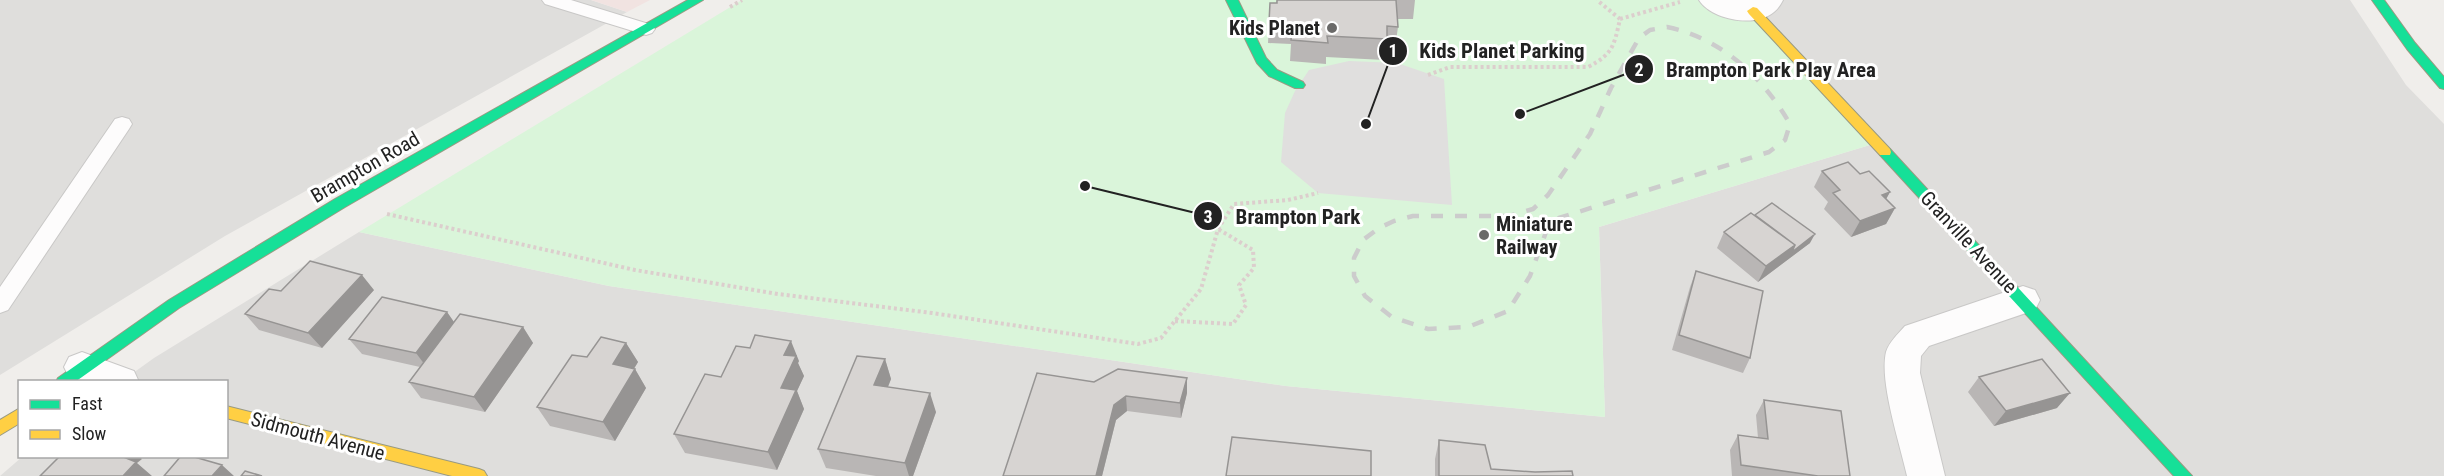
<svg xmlns="http://www.w3.org/2000/svg" width="2444" height="476" font-family="'Roboto Condensed',sans-serif">
  <style>
    .residential { fill: #dfdedc }
    .commercial { fill: #f1e3e1 }
    .park { fill: #daf5da }
    .parking { fill: #e0dfde }
    .lines { fill: none; stroke-linecap: round; stroke-linejoin: round }
    .lane-casing { stroke: #c9c8c7; stroke-width: 2 }
    .street-casing { stroke: #c9c8c7; stroke-width: 2 }
    .fast-casing { stroke: #999a82; stroke-width: 2 }
    .slow-casing { stroke: #999a82; stroke-width: 2 }
    .path { stroke: #dccecd; stroke-width: 4; stroke-dasharray: 3 3; stroke-linecap: butt }
    .lane { fill: #fdfcfc; fill-rule: evenodd }
    .street { fill: #fdfcfc; fill-rule: evenodd }
    .fast { fill: #16e098; fill-rule: evenodd }
    .slow { fill: #ffcf43; fill-rule: evenodd }
    .rail { stroke: #ccc; stroke-width: 4.5; stroke-dasharray: 12 12; stroke-linecap: butt }
    .wall { fill: #b9b6b5 }
    .shaded-wall { fill: #969493 }
    .building { fill: #d7d4d2; stroke: #969493; stroke-width: 1.5 }
    .poi-dot { fill: #6a6968; stroke: #fff; stroke-width: 2 }
    .labels { text-anchor: middle; stroke-width: 6; stroke-linejoin: round; paint-order: stroke }
    .poi-label { font-size: 20px; font-weight: bold; fill: #222; stroke: #fff; text-anchor: end }
    .street-label { font-size: 20px; fill: #222; stroke: #fff }
    .leader { fill: none; stroke: #222; stroke-width: 2 }
    .callout-dot { fill: #222; stroke: #fff; stroke-width: 2 }
    .mark-label { font-size: 18px; text-anchor: middle; font-weight: bold; fill: #fff }
    .callout-label { font-size: 21px; text-anchor: middle; font-weight: bold; fill: #222; stroke: #fff; stroke-width: 6; stroke-linejoin: round; paint-order: stroke }
  </style>
  <rect width="100%" height="100%" fill="#f0eeeb"/>
  <!-- residential -->
  <path class="residential" d="M 0,0 L 591,0 L 627,12 L 225,236 L 0,375 Z
    M 1713,0 L 2350,0 L 2406,85 L 2444,124 L 2444,476 L 0,476 L 22,457 L 226,456 L 226,382 L 122,381 L 154,358 L 359,232 L 609,286 L 1286,386 L 1605,417 L 1599,227 L 1870,145 Z"/>
  <!-- commercial -->
  <path class="commercial" d="M 591,0 L 650,0 L 627,12 Z"/>
  <!-- park -->
  <path class="park" d="M 742,0 L 1713,0 L 1748,11 L 1870,145 L 1599,227 L 1605,417 L 1286,386 L 609,286 L 359,232 Z"/>
  <!-- parking -->
  <path class="parking" d="M 1349,61 L 1397,63 L 1444,79 L 1452,205 L 1318,193 L 1281,162 L 1285,113 L 1295,91 L 1309,70 Z"/>
  <g class="lines">
    <!-- lane casing -->
    <g class="lane-casing">
      <path id="lane" d="M 542,0 L 571,0 L 652,25 L 655,29 L 652,33 L 646,35 L 545,4 Z
        M 122,117 L 129,119 L 132,124 L 129,129 L 8,310 L 0,313 L 0,287 L 115,119 Z"/>
    </g>
    <!-- street casing -->
    <g class="street-casing">
      <path id="street" d="M 1699,0 L 1783,0 C 1781,4 1778,9 1774,12 C 1756,28 1711,20 1699,0 Z
        M 2023,286 L 2035,290 L 2040,300 L 2035,310 L 1929,346 L 1921,356 L 1920,373 L 1945,476 L 1907,476 C 1900,444 1879,382 1886,352 C 1889,342 1898,334 1905,326 Z
        M 82,352 L 134,371 L 139,382 L 80,382 L 69,377 L 64,367 L 69,357 Z"/>
    </g>
    <!-- fast casing -->
    <g class="fast-casing">
      <path id="fast" d="M 688,0 L 703,0 L 345,207 L 179,308 L 75,382 L 56,382 L 58,378 L 169,300 L 335,199 Z
        M 1226,0 L 1238,0 L 1266,58 L 1277,70 L 1303,82 L 1305,85 L 1303,88 L 1295,88 L 1269,76 L 1257,63 Z
        M 2372,0 L 2384,0 L 2415,43 L 2444,77 L 2444,89 L 2440,88 L 2407,49 Z
        M 1885,147 L 1890,149 L 2192,476 L 2174,476 L 1880,155 L 1879,152 Z"/>
    </g>
    <!-- slow casing -->
    <g class="slow-casing">
      <path id="slow" d="M 1753,7 L 1757,8 L 1890,149 L 1891,152 L 1890,155 L 1880,155 L 1749,14 L 1747,11 Z
        M 226,406 L 479,469 L 484,471 L 487,476 L 452,476 L 226,418 Z
        M 20,408 L 20,423 L 0,435 L 0,420 Z"/>
    </g>
    <!-- path -->
    <path class="path" d="M 730,7 L 742,0
      M 1620,19 L 1680,2
      M 1428,75 L 1450,67 L 1588,67 C 1613,54 1614,46 1620,19 L 1597,0
      M 387,214 L 635,270 L 778,294 L 932,313 L 1138,344 L 1161,338 L 1201,289 L 1218,229 L 1234,204 L 1288,200 L 1318,193
      M 1175,321 L 1233,324 L 1246,305 L 1239,285 L 1254,268 L 1253,250 L 1218,229"/>
    <!-- lane -->
    <use href="#lane" class="lane"/>
    <!-- street -->
    <use href="#street" class="street"/>
    <!-- fast -->
    <use href="#fast" class="fast"/>
    <!-- slow -->
    <use href="#slow" class="slow"/>
    <!-- rail -->
    <path class="rail" d="M 1667,27 C 1721,38 1763,77 1790,124 L 1785,140 L 1769,152 L 1559,218 L 1546,232 L 1530,276 L 1508,311 L 1468,327 L 1428,329 L 1392,317 L 1365,296 L 1354,276 L 1354,258 L 1363,240 L 1379,228 L 1394,221 L 1413,216 L 1509,216 L 1533,209 L 1548,195 L 1590,134 L 1611,88 L 1639,38 L 1650,30 Z"/>
  </g>
  <!-- wall -->
  <path class="wall" d="M 1277,0 L 1415,0 L 1413,19 L 1398,19 L 1398,27 L 1395,48 L 1386,47 L 1384,60 L 1326,57 L 1326,64 L 1290,61 L 1291,44 L 1268,43 L 1269,22 Z
    M 1822,171 L 1860,174 L 1890,192 L 1886,199 L 1895,208 L 1886,224 L 1851,237 L 1824,209 L 1828,202 L 1814,187 Z
    M 1755,215 L 1810,243 L 1758,282 L 1717,248 L 1724,232 Z
    M 1696,271 L 1750,358 L 1743,373 L 1672,350 L 1690,287 Z
    M 374,290 L 322,348 L 259,330 L 245,314 L 281,291 Z
    M 447,312 L 454,322 L 523,327 L 533,343 L 485,412 L 421,398 L 409,382 L 420,367 L 362,354 L 349,339 Z
    M 626,343 L 638,362 L 634,369 L 635,369 L 646,388 L 615,441 L 550,426 L 537,407 Z
    M 885,359 L 891,379 L 888,387 L 936,412 L 913,476 L 876,476 L 826,468 L 818,449 Z
    M 799,361 L 798,363 L 804,376 L 797,391 L 804,409 L 777,470 L 685,453 L 674,434 L 721,377 Z
    M 1979,377 L 2057,408 L 1994,426 L 1968,392 Z
    M 1187,378 L 1187,393 L 1181,418 L 1127,411 L 1116,420 L 1102,476 L 1003,476 L 1094,382 Z
    M 1764,400 L 1850,476 L 1732,476 L 1730,450 L 1738,435 L 1758,438 L 1756,415 Z
    M 1439,440 L 1491,469 L 1573,476 L 1435,476 L 1435,459 Z"/>
  <!-- shaded-wall -->
  <path class="shaded-wall" d="M 1890,192 L 1881,208 L 1882,195 Z
    M 1895,208 L 1886,224 L 1851,237 L 1860,221 Z
    M 1815,234 L 1810,243 L 1758,282 L 1766,266 L 1795,245 Z
    M 362,275 L 374,290 L 322,348 L 308,333 Z
    M 447,312 L 458,328 L 428,369 L 416,353 Z
    M 523,327 L 533,343 L 485,412 L 474,397 Z
    M 791,341 L 799,361 L 798,363 L 804,376 L 797,391 L 804,409 L 777,470 L 768,452 L 781,388 L 784,355 Z
    M 626,343 L 638,362 L 625,383 L 613,364 Z
    M 885,359 L 891,379 L 881,404 L 874,385 Z
    M 635,369 L 646,388 L 615,441 L 603,422 Z
    M 1187,378 L 1187,393 L 1181,418 L 1180,403 Z
    M 930,393 L 936,412 L 913,476 L 909,476 L 905,463 Z
    M 2070,393 L 2057,408 L 1994,426 L 2006,411 Z
    M 1126,396 L 1127,411 L 1116,420 L 1102,476 L 1096,476 L 1114,405 Z
    M 117,456 L 139,456 L 142,459 L 137,463 L 152,476 L 123,476 Z
    M 222,465 L 234,476 L 212,476 Z"/>
  <!-- building -->
  <path class="building" d="M 1277,0 L 1396,0 L 1398,27 L 1387,26 L 1387,39 L 1327,36 L 1328,43 L 1291,40 L 1292,23 L 1269,22 L 1270,3 L 1277,3 Z
    M 1848,162 L 1860,174 L 1869,171 L 1890,192 L 1882,195 L 1895,208 L 1860,221 L 1833,193 L 1840,190 L 1822,171 Z
    M 1772,203 L 1815,234 L 1792,252 L 1795,245 L 1755,215 Z
    M 1751,213 L 1795,245 L 1766,266 L 1724,232 Z
    M 310,261 L 362,275 L 308,333 L 245,314 L 269,289 L 281,291 Z
    M 1696,271 L 1763,291 L 1750,358 L 1679,335 Z
    M 382,297 L 447,312 L 416,353 L 349,339 Z
    M 460,314 L 523,327 L 474,397 L 409,382 Z
    M 755,335 L 791,341 L 784,355 L 796,356 L 781,388 L 796,390 L 768,452 L 674,434 L 705,374 L 721,377 L 736,346 L 750,348 Z
    M 601,337 L 626,343 L 613,364 L 635,369 L 603,422 L 537,407 L 572,355 L 587,357 Z
    M 857,356 L 885,359 L 874,385 L 930,393 L 905,463 L 818,449 Z
    M 2042,359 L 2070,393 L 2006,411 L 1979,377 Z
    M 1118,369 L 1187,378 L 1180,403 L 1126,396 L 1114,405 L 1096,476 L 1003,476 L 1037,373 L 1094,382 Z
    M 1764,400 L 1841,411 L 1850,476 L 1818,476 L 1741,465 L 1738,435 L 1768,439 Z
    M 1232,437 L 1371,451 L 1371,476 L 1226,476 Z
    M 1439,440 L 1485,445 L 1491,469 L 1535,472 L 1572,471 L 1573,476 L 1439,476 Z
    M 60,456 L 121,456 L 136,462 L 123,476 L 40,476 Z
    M 181,456 L 191,456 L 222,465 L 212,476 L 164,476 Z
    M 245,471 L 262,476 L 241,476 Z"/>
  <!-- markers -->
  <g class="poi-dot">
    <circle cx="1332" cy="28" r="6"/>
    <circle cx="1484" cy="235" r="6"/>
  </g>
  <g class="labels">
    <!-- poi labels -->
    <g class="poi-label">
      <text x="1320" y="35">Kids Planet</text>
      <text x="1496" y="231" text-anchor="start">Miniature<tspan x="1496" dy="23">Railway</tspan></text>
    </g>
    <!-- street labels -->
    <g class="street-label">
      <text transform="translate(365 167) rotate(-30)" y="7">Brampton Road</text>
      <text transform="translate(1969 242) rotate(47)" y="7">Granville Avenue</text>
      <text transform="translate(318 436) rotate(15)" y="7">Sidmouth Avenue</text>
    </g>
  </g>
  <!-- callouts -->
  <path class="leader" d="M1366 124L1393 51M1520 114L1639 69M1085 186L1208 216"/>
  <g class="callout-dot">
    <circle cx="1366" cy="124" r="6"/>
    <circle cx="1520" cy="114" r="6"/>
    <circle cx="1085" cy="186" r="6"/>
    <circle cx="1393" cy="51" r="15"/>
    <circle cx="1639" cy="69" r="15"/>
    <circle cx="1208" cy="216" r="15"/>
  </g>
  <g class="mark-label">
    <text x="1393" y="57">1</text>
    <text x="1639" y="76">2</text>
    <text x="1208" y="223">3</text>
  </g>
  <g class="callout-label">
    <text x="1502" y="58">Kids Planet Parking</text>
    <text x="1771" y="77">Brampton Park Play Area</text>
    <text x="1298" y="224">Brampton Park</text>
  </g>
  <!-- legend -->
  <rect x="18" y="380" width="210" height="78" fill="#ffffff" stroke="#a7a7a7" stroke-width="1.5"/>
  <rect x="30" y="400" width="30" height="9" fill="#16e098" stroke="#a7a7a7" stroke-width="1.5"/>
  <text x="72" y="410" font-size="18" fill="#222222">Fast</text>
  <rect x="30" y="430" width="30" height="9" fill="#ffcf43" stroke="#a7a7a7" stroke-width="1.5"/>
  <text x="72" y="440" font-size="18" fill="#222222">Slow</text>
</svg>
